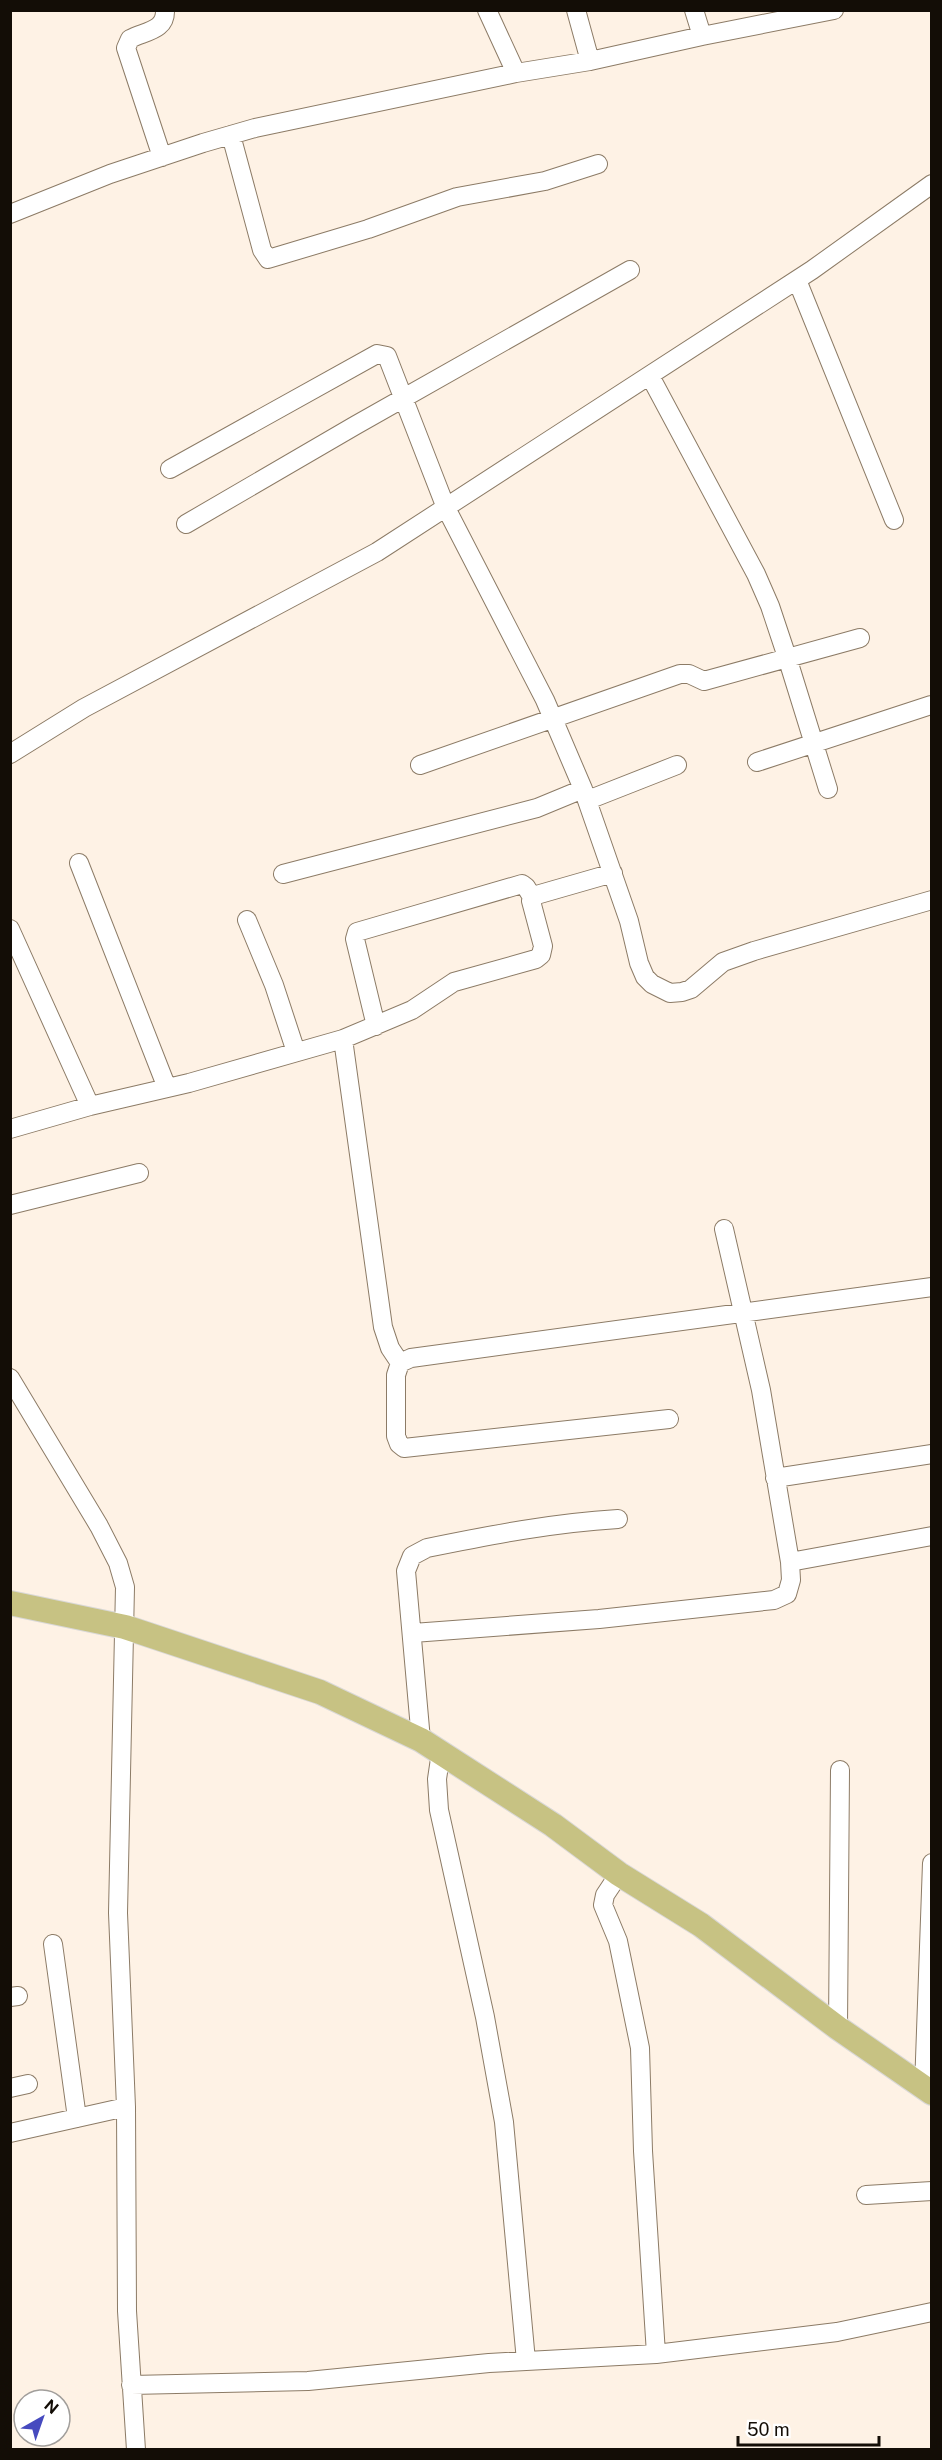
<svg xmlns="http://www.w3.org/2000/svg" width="942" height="2460" font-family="'Public Sans',sans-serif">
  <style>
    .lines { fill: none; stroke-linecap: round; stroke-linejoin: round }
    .minor-casing { stroke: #8c7b66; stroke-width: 20 }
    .major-casing { stroke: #d9d8d7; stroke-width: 26 }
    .minor { stroke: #fff; stroke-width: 18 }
    .major { stroke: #c7c283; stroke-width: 24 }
  </style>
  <rect width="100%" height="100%" fill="#fef2e5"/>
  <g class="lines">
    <!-- minor casing -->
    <g class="minor-casing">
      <path id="minor" d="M 487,10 L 516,73
        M 576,10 L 590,61
        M 694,10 L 702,36
        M 231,135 L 262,250 L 268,259 L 368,229 L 457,197 L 545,181 L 598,164
        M 162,157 L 126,48 L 130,39 C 145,31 166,31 165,10
        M 10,214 L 110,174 L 203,143 L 255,128 L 516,73 L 590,61 L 702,36 L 834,10
        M 797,280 L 894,520
        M 650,376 L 756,574 L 770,606 L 787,657 L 828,789
        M 170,469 L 377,354 L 387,356 L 446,508 L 545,700 L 583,789 L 629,921 L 639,963 L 645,977 L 652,984 L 670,993 L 682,992 L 691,989 L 723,962 L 754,951 L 932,900
        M 186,524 L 356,425 L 630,270
        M 10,754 L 84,708 L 377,552 L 812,270 L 932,184
        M 757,762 L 931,705
        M 420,765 L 680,674 L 689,674 L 704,681 L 860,638
        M 588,800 L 677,765
        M 79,863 L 167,1088
        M 283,874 L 537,808 L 583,789
        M 247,920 L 274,985 L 296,1052
        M 10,929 L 90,1106
        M 376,1026 L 355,939 L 357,932 L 522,884 L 526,887 L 532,897
        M 343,1039 L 383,1327 L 390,1348 L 400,1363
        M 10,1129 L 90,1106 L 189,1083 L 343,1039 L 412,1010 L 454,982 L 536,959 L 541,955 L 543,946 L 531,901 L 533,896 L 613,873
        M 10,1205 L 139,1173
        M 10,1378 L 99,1526 L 118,1563 L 125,1587 L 118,1913 L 126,2107 L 127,2311 L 136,2450
        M 669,1419 L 404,1448 L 399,1444 L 396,1436 L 396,1375 L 400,1363 L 411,1358 L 932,1287
        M 775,1478 L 932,1454
        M 790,1562 L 932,1536
        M 413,1633 L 599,1619 L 774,1600 L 787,1594 L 791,1580 L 790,1562 L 761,1390 L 724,1229
        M 421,1740 L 406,1571 L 412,1556 L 427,1548 C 491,1535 552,1523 618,1519
        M 441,1752 L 437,1779 L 439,1810 L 485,2017 L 504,2122 L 526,2361
        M 619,1874 L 605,1895 L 603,1905 L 618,1941 L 640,2048 L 643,2151 L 656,2354
        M 53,1944 L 77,2118
        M 10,1997 L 18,1996
        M 838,2028 L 840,1770
        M 924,2087 L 932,1863
        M 10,2088 L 28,2084
        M 10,2133 L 126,2107
        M 866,2195 L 932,2191
        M 131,2385 L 308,2381 L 489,2363 L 656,2354 L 837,2332 L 932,2312"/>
    </g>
    <!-- major casing -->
    <g class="major-casing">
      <path id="major" d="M 10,1603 L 125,1627 L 320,1692 L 421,1740 L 553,1825 L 619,1874 L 701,1925 L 838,2028 L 932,2093"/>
    </g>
    <!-- minor -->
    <use href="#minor" class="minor"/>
    <!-- major -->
    <use href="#major" class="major"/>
  </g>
  <!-- border -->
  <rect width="942" height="2460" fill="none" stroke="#130d06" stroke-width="24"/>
  <!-- north arrow -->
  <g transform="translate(42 2418) rotate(40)"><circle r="28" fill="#ffffff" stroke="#a19e9b" stroke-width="1.5"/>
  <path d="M0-4.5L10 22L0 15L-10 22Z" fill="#464abf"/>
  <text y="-9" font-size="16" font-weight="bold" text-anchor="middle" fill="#130d06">N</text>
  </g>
  <!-- scale -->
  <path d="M738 2436v9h141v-9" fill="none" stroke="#130d06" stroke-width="3"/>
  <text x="747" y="2436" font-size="18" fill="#130d06" stroke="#ffffff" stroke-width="4.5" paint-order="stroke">50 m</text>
</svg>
